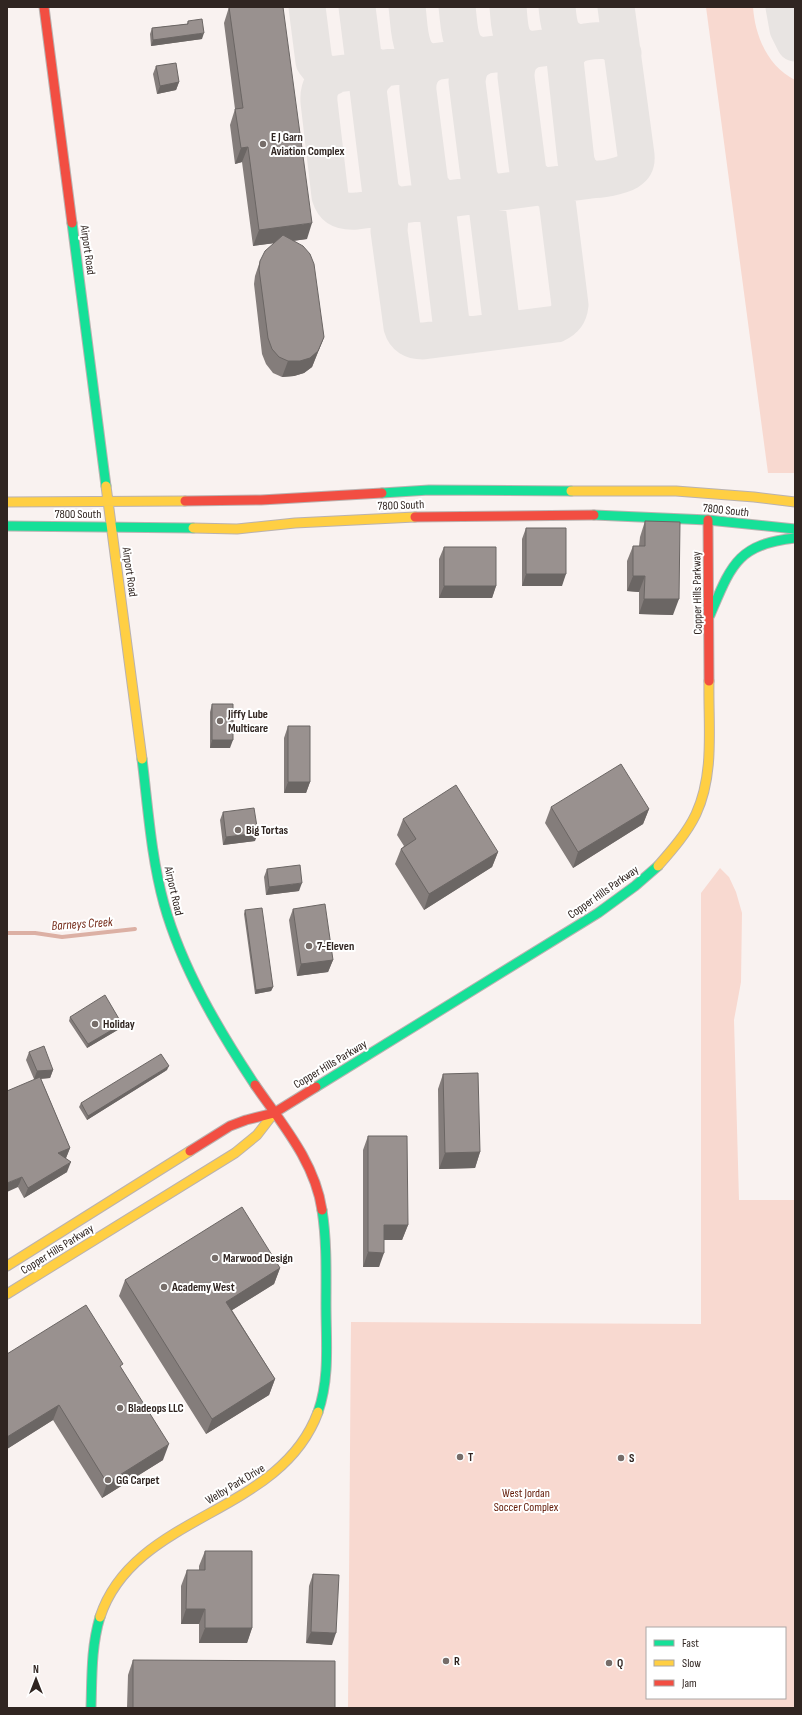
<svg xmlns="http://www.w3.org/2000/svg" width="802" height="1715" font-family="'Sofia Sans Condensed',sans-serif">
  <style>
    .green { fill: #f8d9d0; fill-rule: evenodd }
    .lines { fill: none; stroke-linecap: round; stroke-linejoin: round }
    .stream { stroke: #dcb0a4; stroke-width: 4 }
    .taxiway { stroke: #e8e4e2; stroke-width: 37 }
    .fast-casing { stroke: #bab2b0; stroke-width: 11 }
    .slow-casing { stroke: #bab2b0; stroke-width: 11 }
    .jam-casing { stroke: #bab2b0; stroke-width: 11 }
    .fast { stroke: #16e098; stroke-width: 9 }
    .slow { stroke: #ffcf43; stroke-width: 9 }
    .jam { stroke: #f24e42; stroke-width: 9 }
    .wall { fill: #847d7b }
    .shaded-wall { fill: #6b6664 }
    .building { fill: #99918f; stroke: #6b6664 }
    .poi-dot { fill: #766d69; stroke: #fff; stroke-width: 1.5 }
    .labels { text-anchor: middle; stroke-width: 4; stroke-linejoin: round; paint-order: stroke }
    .poi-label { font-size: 12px; font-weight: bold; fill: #302521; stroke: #fff; text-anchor: start }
    .street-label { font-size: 12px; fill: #302521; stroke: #fff }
    .park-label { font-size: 12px; fill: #621a07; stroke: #fff }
    .water-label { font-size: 13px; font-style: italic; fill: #742b19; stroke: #fff }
  </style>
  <rect width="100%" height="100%" fill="#f9f2f0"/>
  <!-- green -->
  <path class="green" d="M 706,7 L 753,7 C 755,36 768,67 795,80 L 795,473 L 768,473 Z
    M 720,868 L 729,877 L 736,892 L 742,913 L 741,982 L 734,1020 L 739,1200 L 795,1200 L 795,1708 L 348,1708 L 351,1322 L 701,1324 L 701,893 ZM 647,1628 L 785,1628 L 785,1698 L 647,1698 Z"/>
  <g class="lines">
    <!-- stream -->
    <path class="stream" d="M 7,933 L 35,933 L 62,937 L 135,929"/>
    <!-- taxiway -->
    <path class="taxiway" d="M 307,7 L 314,62 L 321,71 L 329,75 L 543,48
      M 357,7 L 363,55 L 368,63 L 381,70
      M 407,7 C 410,27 407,59 433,63
      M 457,7 C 460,28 457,53 484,56
      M 508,7 C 510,27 508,46 532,50
      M 557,7 C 559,26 559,37 579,43
      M 616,7 L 636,155 C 638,172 622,175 608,178 C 601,179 593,181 587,177 C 581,173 578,168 576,161 L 565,60 C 567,54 571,48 576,45 C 582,41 605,39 611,42 C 616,45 620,49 623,53
      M 784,7 L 788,29 L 795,43
      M 484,56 C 471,61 468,70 467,82 L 479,177 L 485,188 L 495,193 L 489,199 L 487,206 L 501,320 L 496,329 L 490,332
      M 433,63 C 421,68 417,79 418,91 L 430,185 L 438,195 L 447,199
      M 381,70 L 372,79 L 368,89 L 380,187 C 382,197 389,203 399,205
      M 334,76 C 322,81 318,89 319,102 L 330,196 C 334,209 343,212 357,211 L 599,179
      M 447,199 L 439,207 L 438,214 L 451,322 C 455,331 462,334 471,335
      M 399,205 L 390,217 L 389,231 L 402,327 C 405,337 412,341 423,341 L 556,324 C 565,320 569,315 570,305 L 557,200 C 550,187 534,185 528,172 L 516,77 C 516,64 520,55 532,50"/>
    <!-- fast casing -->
    <g class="fast-casing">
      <path id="fast" d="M 72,223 L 106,486
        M 382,493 L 429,490 L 571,491
        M 594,515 L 708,520 L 795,529
        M 7,526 L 193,528
        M 710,615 C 731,566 737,544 795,538
        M 142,759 C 148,807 151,857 164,904 C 182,968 218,1029 255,1085
        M 316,1087 L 598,913 L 635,886 L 658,866
        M 318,1412 C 330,1378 326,1341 326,1305 C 326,1274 327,1242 322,1210
        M 91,1708 C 92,1677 91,1647 100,1617"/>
    </g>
    <!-- slow casing -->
    <g class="slow-casing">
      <path id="slow" d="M 106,486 L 142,759
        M 571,491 L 676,491 L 754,497 L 795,502
        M 7,502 L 185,501
        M 193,528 L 237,529 L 295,523 L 415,517
        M 658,866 C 672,850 687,833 696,814 C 715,773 708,725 709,681
        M 7,1266 L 190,1151
        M 7,1294 L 235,1153 L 257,1135 L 274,1113
        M 100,1617 C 134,1513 280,1516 318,1412"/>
    </g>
    <!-- jam casing -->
    <g class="jam-casing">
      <path id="jam" d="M 44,7 L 72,223
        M 185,501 L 261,500 L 382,493
        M 415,517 L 594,515
        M 708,520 L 709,681
        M 255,1085 C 282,1124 315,1162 322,1210
        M 190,1151 L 230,1126 L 246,1120 L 274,1113 L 316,1087"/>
    </g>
    <!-- fast -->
    <use href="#fast" class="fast"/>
    <!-- slow -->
    <use href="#slow" class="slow"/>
    <!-- jam -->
    <use href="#jam" class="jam"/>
  </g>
  <!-- wall -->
  <path class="wall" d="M 229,7 L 307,239 L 293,241 L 324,337 L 312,367 L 304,373 L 294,376 L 282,377 L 273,373 L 266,364 L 262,354 L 254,284 L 255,276 L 260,261 L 274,243 L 253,246 L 242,162 L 235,164 L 230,125 L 235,109 L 224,23 Z
    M 188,21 L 202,39 L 151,46 L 150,34 L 152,28 L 187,24 Z
    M 156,66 L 179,82 L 176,90 L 157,94 L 153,74 Z
    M 645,521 L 673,615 L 639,614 L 639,592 L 627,591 L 627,561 L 633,546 L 639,546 L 640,537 Z
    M 526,528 L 562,586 L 522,586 L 522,539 Z
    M 444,547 L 496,586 L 492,598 L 439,598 L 439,559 Z
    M 212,704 L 230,748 L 210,748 L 210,712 Z
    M 288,726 L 310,782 L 306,793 L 284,793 L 284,738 Z
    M 551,807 L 649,809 L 643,824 L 573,868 L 545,823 Z
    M 223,812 L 255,841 L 223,845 L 220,820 Z
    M 403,819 L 498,852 L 492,867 L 424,910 L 395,864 L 401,849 L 404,846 L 397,835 Z
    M 267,869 L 299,891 L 266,895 L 264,877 Z
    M 293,909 L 333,960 L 328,972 L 297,976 L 289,920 Z
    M 245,910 L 273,987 L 271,991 L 255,994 L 244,914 Z
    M 70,1017 L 122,1024 L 121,1028 L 87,1048 L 69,1021 Z
    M 29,1052 L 53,1070 L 50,1078 L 41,1079 L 70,1148 L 66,1158 L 67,1172 L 24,1198 L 18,1187 L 37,1079 L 34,1079 L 26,1060 Z
    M 167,1070 L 87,1120 L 79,1107 L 81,1103 Z
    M 443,1074 L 480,1152 L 475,1168 L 439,1169 L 438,1089 Z
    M 368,1136 L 408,1225 L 402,1240 L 384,1240 L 379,1267 L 363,1267 L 363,1150 Z
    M 280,1268 L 274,1284 L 232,1310 L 275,1379 L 269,1395 L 206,1434 L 119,1296 L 125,1280 Z
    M 7,1354 L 122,1369 L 163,1460 L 102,1498 L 53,1420 L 7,1449 Z
    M 205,1551 L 252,1628 L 247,1643 L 199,1643 L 199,1624 L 181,1624 L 181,1586 L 187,1570 L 199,1570 L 199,1566 Z
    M 313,1574 L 332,1645 L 306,1643 L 309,1586 Z
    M 133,1660 L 335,1708 L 127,1708 L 128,1675 Z"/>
  <!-- shaded-wall -->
  <path class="shaded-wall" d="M 204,33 L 202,39 L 151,46 L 153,40 Z
    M 179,82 L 176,90 L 157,94 L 160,86 Z
    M 248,147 L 242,162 L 235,164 L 241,148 Z
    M 312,223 L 307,239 L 253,246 L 259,230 Z
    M 324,337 L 312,367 L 304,373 L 294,376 L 282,377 L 288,361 Z
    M 526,574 L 566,574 L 562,586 L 522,586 Z
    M 633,576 L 645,576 L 639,592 L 627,591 Z
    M 444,586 L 496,586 L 492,598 L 439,598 Z
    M 644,599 L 679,599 L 673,615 L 639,614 Z
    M 212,740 L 233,740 L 230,748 L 210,748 Z
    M 288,782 L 310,782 L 306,793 L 284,793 Z
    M 649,809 L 643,824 L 573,868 L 578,852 Z
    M 258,833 L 255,841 L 223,845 L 226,837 Z
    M 498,852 L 492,867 L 424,910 L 429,894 Z
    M 302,883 L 299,891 L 266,895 L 269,887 Z
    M 333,960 L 328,972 L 297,976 L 301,964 Z
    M 273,987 L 271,991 L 255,994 L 256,990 Z
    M 122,1024 L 121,1028 L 87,1048 L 88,1044 Z
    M 169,1066 L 167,1070 L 87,1120 L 88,1116 Z
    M 53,1070 L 50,1078 L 34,1079 L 37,1071 Z
    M 70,1148 L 66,1158 L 54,1164 L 58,1153 Z
    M 480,1152 L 475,1168 L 439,1169 L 445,1153 Z
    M 71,1162 L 67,1172 L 24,1198 L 28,1188 Z
    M 22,1177 L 18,1187 L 7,1192 L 7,1183 Z
    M 384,1225 L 408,1225 L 402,1240 L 379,1240 Z
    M 368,1252 L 384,1253 L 379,1267 L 363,1267 Z
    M 280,1268 L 274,1284 L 221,1317 L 226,1302 Z
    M 275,1379 L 269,1395 L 206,1434 L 212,1419 Z
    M 59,1405 L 53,1420 L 7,1449 L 7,1437 Z
    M 169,1444 L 163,1460 L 102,1498 L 107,1483 Z
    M 186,1609 L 205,1609 L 199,1624 L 181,1624 Z
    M 205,1628 L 252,1628 L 247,1643 L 199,1643 Z
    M 311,1632 L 336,1633 L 332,1645 L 306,1643 Z"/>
  <!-- building -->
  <path class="building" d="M 229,7 L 283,7 L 312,223 L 259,230 L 248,147 L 241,148 L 235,109 L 243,108 Z
    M 202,19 L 204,33 L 153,40 L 152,28 L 188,24 L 188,21 Z
    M 176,63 L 179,82 L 160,86 L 156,66 Z
    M 283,235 L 303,246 L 310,254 L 314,264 L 324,337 L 318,351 L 310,358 L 300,361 L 288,361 L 279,357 L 272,349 L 268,338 L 259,269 L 260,261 L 265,251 Z
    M 645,521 L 680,522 L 679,599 L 644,599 L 645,576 L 633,576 L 633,546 L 645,546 Z
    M 526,528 L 566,528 L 566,574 L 526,574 Z
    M 444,547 L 496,547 L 496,586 L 444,586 Z
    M 212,704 L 233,704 L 233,740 L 212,740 Z
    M 288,726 L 310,726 L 310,782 L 288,782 Z
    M 621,764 L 649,809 L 578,852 L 551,807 Z
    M 456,785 L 498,852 L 429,894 L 401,849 L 416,839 L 403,819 Z
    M 254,808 L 258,833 L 226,837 L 223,812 Z
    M 300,865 L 302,883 L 269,887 L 267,869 Z
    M 325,904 L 333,960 L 301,964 L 293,909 Z
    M 262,908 L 273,987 L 256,990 L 245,910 Z
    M 105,995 L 122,1024 L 88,1044 L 70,1017 Z
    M 44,1046 L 53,1070 L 37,1071 L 29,1052 Z
    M 161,1054 L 169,1066 L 88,1116 L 81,1103 Z
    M 478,1073 L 480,1152 L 445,1153 L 443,1074 Z
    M 40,1077 L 70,1148 L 58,1153 L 71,1162 L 28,1188 L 22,1177 L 7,1183 L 7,1091 Z
    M 368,1136 L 407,1136 L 408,1225 L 384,1225 L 384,1253 L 368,1252 Z
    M 242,1207 L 280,1268 L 226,1302 L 275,1379 L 212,1419 L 125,1280 Z
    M 86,1305 L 123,1364 L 120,1366 L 169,1444 L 107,1483 L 59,1405 L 7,1437 L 7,1354 Z
    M 205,1551 L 252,1551 L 252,1628 L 205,1628 L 205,1609 L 186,1609 L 187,1570 L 205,1570 Z
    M 313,1574 L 339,1575 L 336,1633 L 311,1632 Z
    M 133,1660 L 335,1661 L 335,1708 L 133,1708 Z"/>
  <!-- markers -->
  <g class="poi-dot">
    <circle cx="263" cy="144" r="4"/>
    <circle cx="220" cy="721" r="4"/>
    <circle cx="238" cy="830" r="4"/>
    <circle cx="309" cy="946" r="4"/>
    <circle cx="95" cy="1024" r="4"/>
    <circle cx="215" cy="1258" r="4"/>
    <circle cx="164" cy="1287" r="4"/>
    <circle cx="120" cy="1408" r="4"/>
    <circle cx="460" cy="1457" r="4"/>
    <circle cx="621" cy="1458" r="4"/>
    <circle cx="108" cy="1480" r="4"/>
    <circle cx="446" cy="1661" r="4"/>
    <circle cx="609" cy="1663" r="4"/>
  </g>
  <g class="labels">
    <!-- poi labels -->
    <g class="poi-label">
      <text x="271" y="141">E J Garn<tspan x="271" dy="14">Aviation Complex</tspan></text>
      <text x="228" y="718">Jiffy Lube<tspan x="228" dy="14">Multicare</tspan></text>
      <text x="246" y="834">Big Tortas</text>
      <text x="317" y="950">7-Eleven</text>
      <text x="103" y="1028">Holiday</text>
      <text x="223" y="1262">Marwood Design</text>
      <text x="172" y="1291">Academy West</text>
      <text x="128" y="1412">Bladeops LLC</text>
      <text x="468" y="1461">T</text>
      <text x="629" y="1462">S</text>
      <text x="116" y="1484">GG Carpet</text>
      <text x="454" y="1665">R</text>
      <text x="617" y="1667">Q</text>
    </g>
    <!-- street labels -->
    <g class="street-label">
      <text transform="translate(88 250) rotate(82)" y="4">Airport Road</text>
      <text transform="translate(401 505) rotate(-2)" y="4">7800 South</text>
      <text transform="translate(726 510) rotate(6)" y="4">7800 South</text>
      <text x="78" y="518">7800 South</text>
      <text transform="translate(130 572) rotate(82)" y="4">Airport Road</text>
      <text transform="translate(697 593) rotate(-91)" y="4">Copper Hills Parkway</text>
      <text transform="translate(174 891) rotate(77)" y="4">Airport Road</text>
      <text transform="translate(603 892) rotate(-35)" y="4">Copper Hills Parkway</text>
      <text transform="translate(330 1064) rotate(-31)" y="4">Copper Hills Parkway</text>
      <text transform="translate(57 1249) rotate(-32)" y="4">Copper Hills Parkway</text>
      <text transform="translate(235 1484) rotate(-31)" y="4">Welby Park Drive</text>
    </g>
    <!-- park labels -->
    <g class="park-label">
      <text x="526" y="1497">West Jordan<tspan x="526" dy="14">Soccer Complex</tspan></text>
    </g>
    <!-- water labels -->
    <g class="water-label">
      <text transform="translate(82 923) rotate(-4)" y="5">Barneys Creek</text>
    </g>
  </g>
  <!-- border -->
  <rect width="802" height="1715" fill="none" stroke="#302521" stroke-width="16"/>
  <!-- legend -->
  <rect x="646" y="1627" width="140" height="72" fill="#ffffff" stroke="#aca8a6"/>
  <rect x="654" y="1640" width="20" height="6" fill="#16e098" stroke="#aca8a6"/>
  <text x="682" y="1647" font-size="12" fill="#302521">Fast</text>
  <rect x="654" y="1660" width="20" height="6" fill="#ffcf43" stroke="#aca8a6"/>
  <text x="682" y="1667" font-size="12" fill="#302521">Slow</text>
  <rect x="654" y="1680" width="20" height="6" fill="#f24e42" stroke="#aca8a6"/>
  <text x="682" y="1687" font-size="12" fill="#302521">Jam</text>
  <!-- north arrow -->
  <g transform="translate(36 1679)" stroke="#ffffff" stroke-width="3" paint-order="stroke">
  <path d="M0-3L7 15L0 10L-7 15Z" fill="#302521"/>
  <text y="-6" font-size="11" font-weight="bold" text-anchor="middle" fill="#302521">N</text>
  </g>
</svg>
